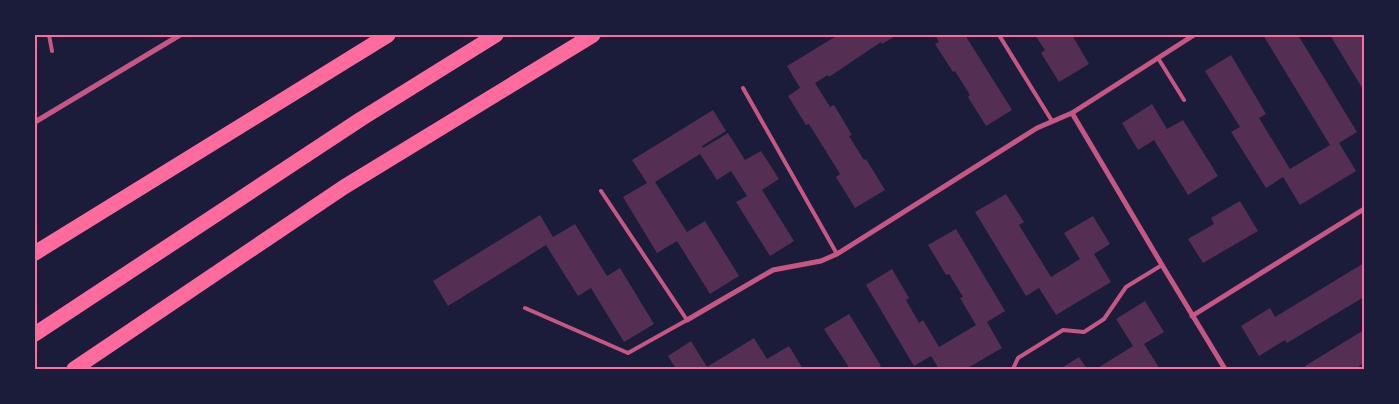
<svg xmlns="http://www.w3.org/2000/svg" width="1399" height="404" font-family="'Roboto Serif',serif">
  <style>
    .building { fill: #542f53 }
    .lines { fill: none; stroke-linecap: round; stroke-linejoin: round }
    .service { stroke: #c65784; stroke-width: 4 }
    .minor { stroke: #c65784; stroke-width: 5 }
    .motorway { stroke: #ff6b9d; stroke-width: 15 }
    .neatline { fill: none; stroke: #ff6b9d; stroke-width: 2 }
  </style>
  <rect width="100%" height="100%" fill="#1b1b3a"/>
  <!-- building -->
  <path class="building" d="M 838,35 L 897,35 L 882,44 L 881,42 L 829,77 L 828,75 L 815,83 L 830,107 L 834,105 L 852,135 L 849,136 L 864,160 L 866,159 L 885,190 L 855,208 L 836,177 L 840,174 L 809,124 L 806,125 L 788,96 L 800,88 L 787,66 Z
    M 935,35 L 965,35 L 1012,110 L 986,126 L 968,97 L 970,95 L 955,71 L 953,72 L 935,44 L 939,42 Z
    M 1035,35 L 1072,35 L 1089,64 L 1059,82 L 1041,53 L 1045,50 Z
    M 1263,35 L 1298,35 L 1357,132 L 1339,143 L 1356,171 L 1300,205 L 1283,177 L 1266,188 L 1231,132 L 1240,127 L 1205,71 L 1231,55 L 1266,114 L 1259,118 L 1290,169 L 1330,145 Z
    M 1330,35 L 1364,35 L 1364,91 Z
    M 1152,104 L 1167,129 L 1183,120 L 1218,176 L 1188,195 L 1154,140 L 1138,150 L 1122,123 Z
    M 713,110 L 726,131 L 702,146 L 703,148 L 728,133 L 745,160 L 761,151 L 779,179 L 762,190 L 794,241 L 770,256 L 736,202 L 747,196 L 731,171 L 717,180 L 700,154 L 655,182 L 687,232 L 705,221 L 739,276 L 710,294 L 677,241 L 657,253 L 623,197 L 647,183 L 632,160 Z
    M 1006,194 L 1024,222 L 1019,225 L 1051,277 L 1080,259 L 1064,233 L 1093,216 L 1110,244 L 1094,254 L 1111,282 L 1056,315 L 1039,288 L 1026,296 L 975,212 Z
    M 1240,201 L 1258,231 L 1203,263 L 1188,239 L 1214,224 L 1211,218 Z
    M 540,215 L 553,237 L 575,224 L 607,276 L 620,268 L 654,324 L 624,342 L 591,288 L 578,296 L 546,245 L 448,306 L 433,281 Z
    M 956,229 L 1005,311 L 987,322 L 1002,348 L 966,369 L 939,369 L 931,356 L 914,366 L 866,285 L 892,269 L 909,298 L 906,300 L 919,323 L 923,320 L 939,347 L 976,325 L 960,298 L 963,297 L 949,274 L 946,275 L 928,245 Z
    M 1364,263 L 1364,297 L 1287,343 L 1285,340 L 1259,356 L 1241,326 L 1270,308 L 1275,317 Z
    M 1145,301 L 1164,332 L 1144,344 L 1160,369 L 1096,369 L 1133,346 L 1116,319 Z
    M 849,314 L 881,366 L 876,369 L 850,369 L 824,329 Z
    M 1364,330 L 1364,363 L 1355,369 L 1307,369 L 1305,366 Z
    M 754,338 L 767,359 L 789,346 L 803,369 L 761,368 L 676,369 L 668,356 L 691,341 L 707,367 Z
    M 1079,357 L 1087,369 L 1060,369 Z"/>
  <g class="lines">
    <!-- service -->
    <path class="service" d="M 49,35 L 52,51
      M 999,35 L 1052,121
      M 1158,58 L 1184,100
      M 743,88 L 837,254
      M 525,308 L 628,353 L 687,320 L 601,191
      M 1013,369 L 1018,358 L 1063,330 L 1084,332 L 1104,319 L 1126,287 L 1162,265"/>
    <!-- minor -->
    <path class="minor" d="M 1072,113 L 1162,265 L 1225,369
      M 35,122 L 180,35
      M 1192,316 L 1364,209
      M 687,320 L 773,270 L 821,261 L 837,254 L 1037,128 L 1072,113 L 1194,35"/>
    <!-- motorway -->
    <path class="motorway" d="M 35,253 L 388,35
      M 35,334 L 361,119 L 496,35
      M 74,369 L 344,187 L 593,35"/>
  </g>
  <!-- border -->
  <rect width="1399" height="404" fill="none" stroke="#1b1b3a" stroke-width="72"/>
  <rect x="36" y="36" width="1327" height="332" class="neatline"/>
</svg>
